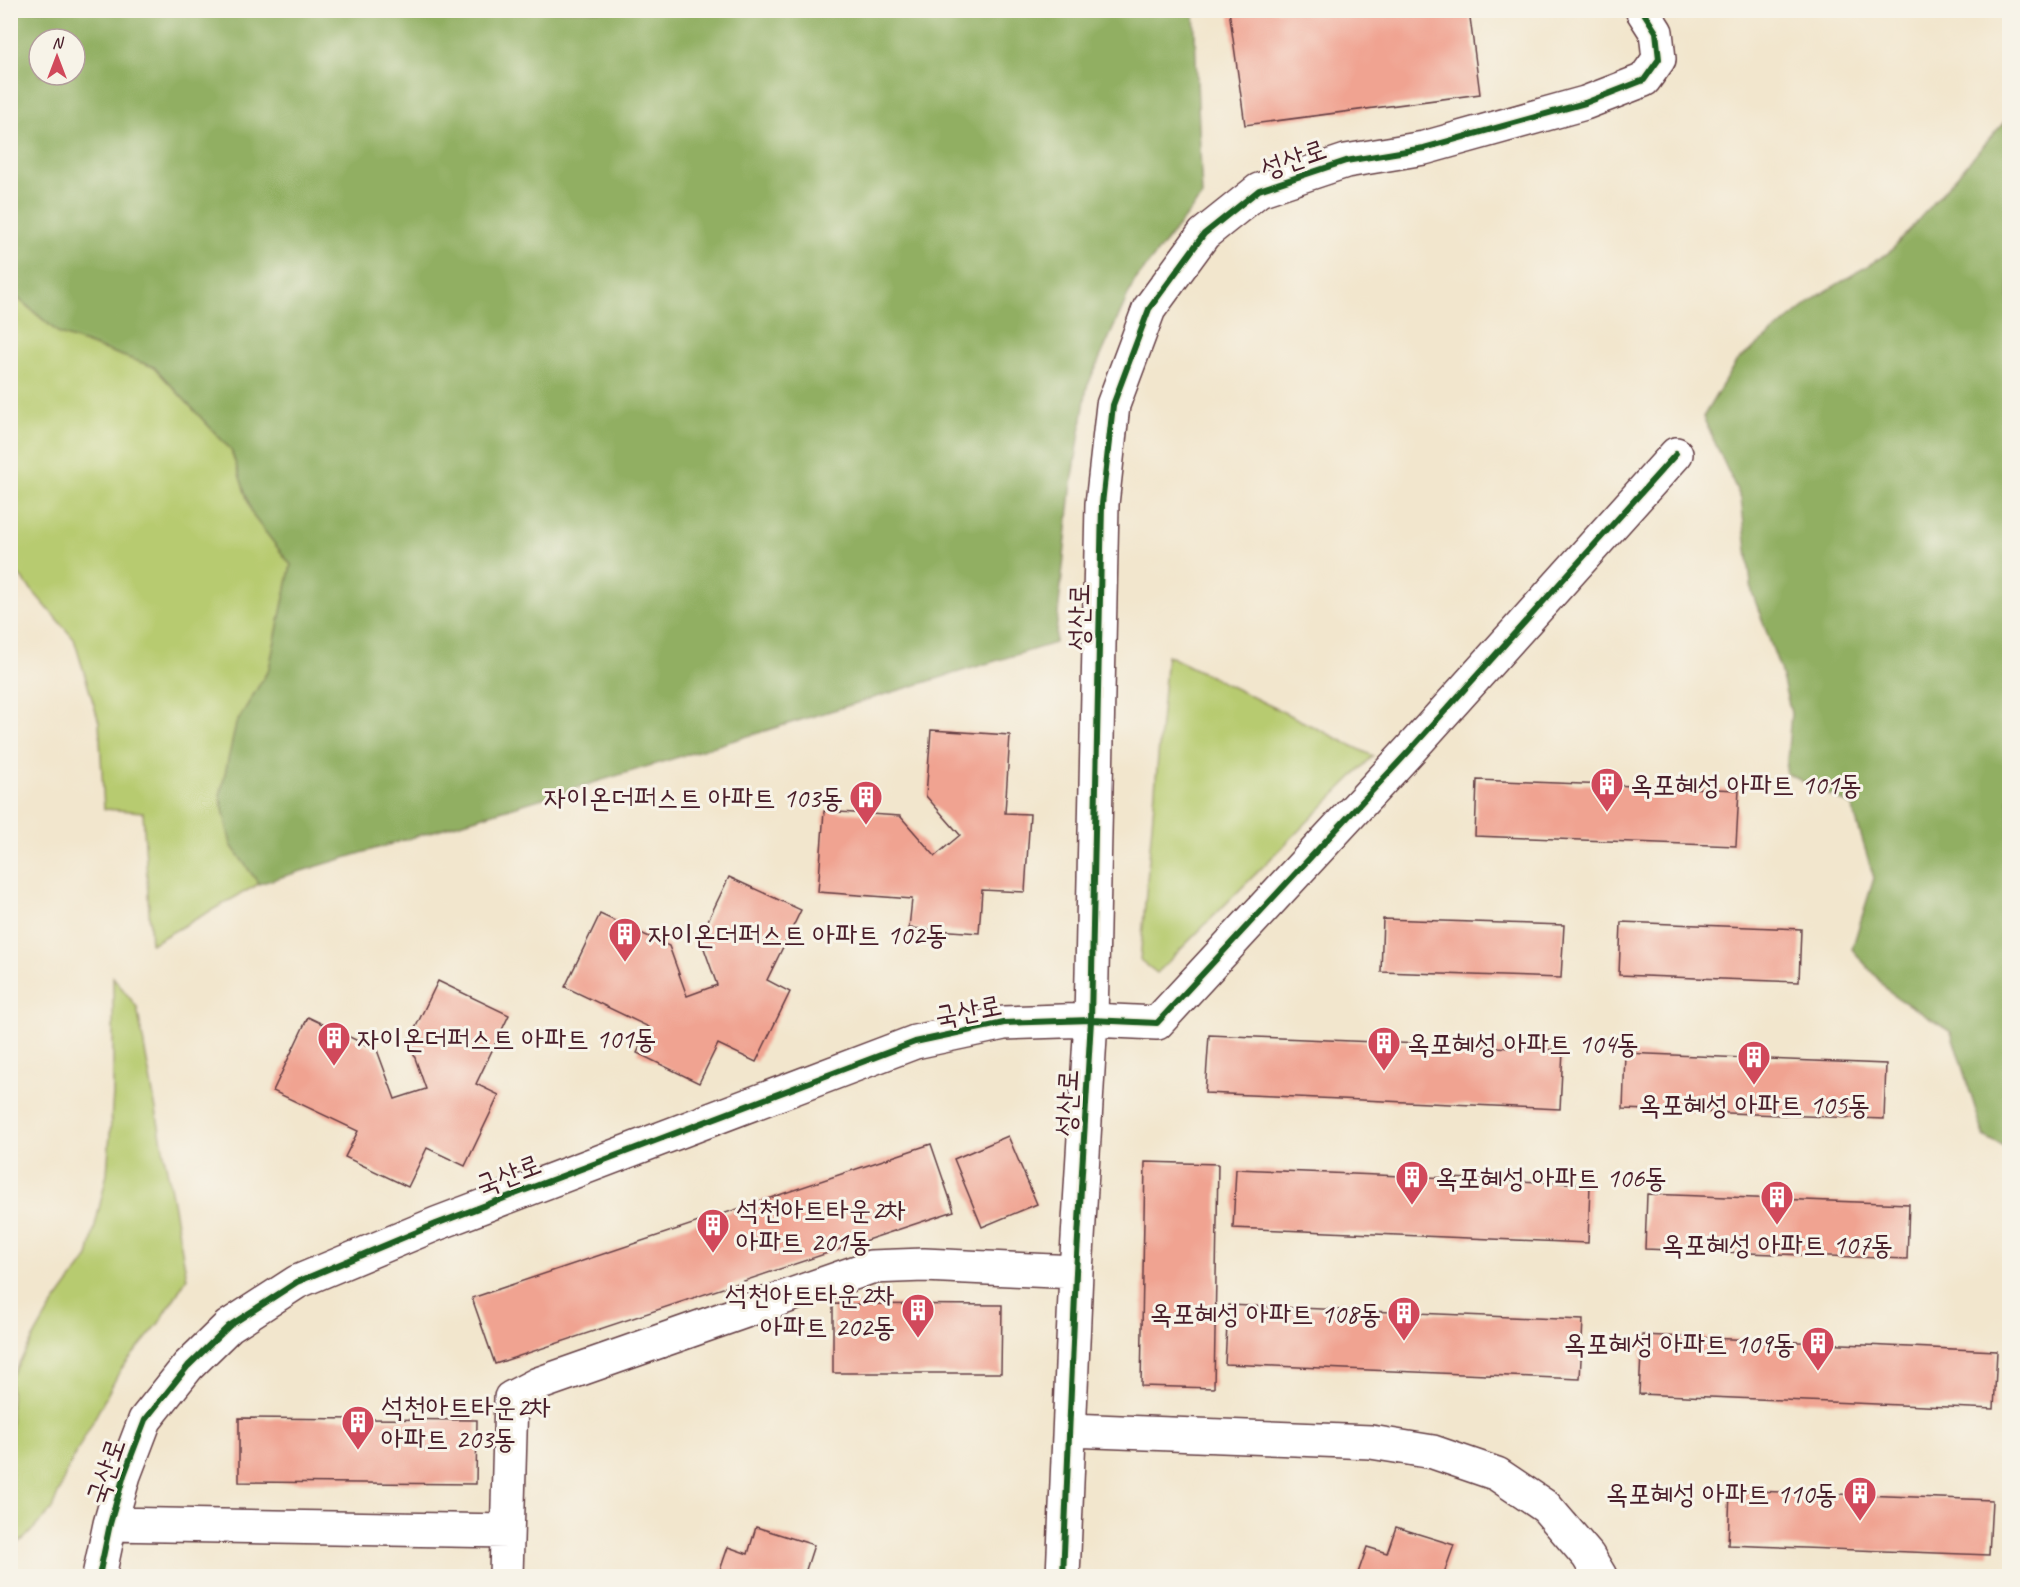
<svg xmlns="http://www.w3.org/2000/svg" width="2020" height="1587" font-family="Caveat,'Poor Story',sans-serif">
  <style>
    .green { fill: #b7cb6f; stroke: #80754d; stroke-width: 1.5 }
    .forest { fill: #91af62; stroke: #6e6746; stroke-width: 1.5; fill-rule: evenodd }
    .building { fill: #f0a391 }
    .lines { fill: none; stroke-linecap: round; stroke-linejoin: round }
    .minor-casing { stroke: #633d43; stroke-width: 36 }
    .minor { stroke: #fff; stroke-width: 33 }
    .cycleway-casing { stroke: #f7f3e8; stroke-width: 10 }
    .cycleway { stroke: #1b5e20; stroke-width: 6 }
    .labels { text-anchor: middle; stroke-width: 6; stroke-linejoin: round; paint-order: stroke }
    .street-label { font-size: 28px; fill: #4a1f2b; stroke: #f7f3e8 }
    .poi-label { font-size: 28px; fill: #4a1f2b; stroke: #f7f3e8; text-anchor: start }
  </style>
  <rect width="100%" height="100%" fill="#f7f3e8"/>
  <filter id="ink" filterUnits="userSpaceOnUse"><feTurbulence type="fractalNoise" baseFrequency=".0167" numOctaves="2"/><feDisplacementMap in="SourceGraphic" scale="12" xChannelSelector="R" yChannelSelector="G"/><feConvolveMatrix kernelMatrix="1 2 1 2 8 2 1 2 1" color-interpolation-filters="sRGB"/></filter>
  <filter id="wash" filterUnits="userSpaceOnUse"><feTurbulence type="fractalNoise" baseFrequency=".008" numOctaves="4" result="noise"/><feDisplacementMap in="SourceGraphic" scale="24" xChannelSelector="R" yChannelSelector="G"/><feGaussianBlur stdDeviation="1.35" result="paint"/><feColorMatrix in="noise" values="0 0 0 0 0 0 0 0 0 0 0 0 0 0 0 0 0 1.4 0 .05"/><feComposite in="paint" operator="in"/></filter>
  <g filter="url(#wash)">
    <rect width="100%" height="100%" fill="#f2e6cd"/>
    <!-- green -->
    <path class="green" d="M 10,292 L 60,334 L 154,367 L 231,450 L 253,516 L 291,565 L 269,669 L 236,724 L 231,845 L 259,884 L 151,944 L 143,812 L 104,809 L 99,722 L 74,639 L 11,566 Z
      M 1167,655 L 1373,756 L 1157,973 L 1140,960 Z
      M 113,977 L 137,1007 L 187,1278 L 159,1323 L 121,1369 L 68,1468 L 52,1509 L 24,1539 L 11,1546 L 11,1377 L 49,1311 L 88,1257 L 107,1174 L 113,1094 Z"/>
    <!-- forest -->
    <path class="forest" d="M 11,10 L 1194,11 L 1202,196 L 1134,282 L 1087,387 L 1071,490 L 1055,643 L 259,884 L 231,845 L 220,796 L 236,724 L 269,669 L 291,565 L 253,516 L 231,450 L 154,367 L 60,334 L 11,292 ZM 39,39 L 75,39 L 75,75 L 39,75 Z
      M 2006,120 L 2009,120 L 2009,1150 L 1984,1136 L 1951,1032 L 1890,993 L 1852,949 L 1874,878 L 1852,806 L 1786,773 L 1791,713 L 1780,669 L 1752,592 L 1741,499 L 1703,417 L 1736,362 L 1818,296 L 1890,252 Z"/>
    <g id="blocks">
      <!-- building -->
      <path class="building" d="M 1229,10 L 1469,10 L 1480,94 L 1245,125 Z
        M 931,730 L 1010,735 L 1005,813 L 1030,814 L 1025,892 L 982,890 L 979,933 L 909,928 L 912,899 L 818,892 L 824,811 L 900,816 L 935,856 L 960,835 L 926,796 Z
        M 1477,780 L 1739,790 L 1736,846 L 1475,836 Z
        M 729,877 L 801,910 L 767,980 L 790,992 L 756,1062 L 718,1044 L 699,1083 L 637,1053 L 649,1027 L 565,987 L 600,914 L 669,946 L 687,996 L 717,985 L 700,937 Z
        M 1383,919 L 1564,925 L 1561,978 L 1381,972 Z
        M 1621,922 L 1801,929 L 1799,982 L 1619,975 Z
        M 438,981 L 509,1015 L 476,1084 L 499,1095 L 465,1166 L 427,1148 L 408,1187 L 345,1157 L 358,1131 L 273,1091 L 308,1017 L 377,1050 L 395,1099 L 426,1089 L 409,1041 Z
        M 1209,1035 L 1563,1050 L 1560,1109 L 1205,1093 Z
        M 1625,1053 L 1886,1064 L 1884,1119 L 1623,1109 Z
        M 1008,1136 L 1037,1204 L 982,1227 L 954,1159 Z
        M 931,1144 L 954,1211 L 495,1364 L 472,1298 Z
        M 1145,1162 L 1218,1164 L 1214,1388 L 1141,1386 Z
        M 1236,1169 L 1590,1184 L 1588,1243 L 1233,1228 Z
        M 1647,1194 L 1909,1204 L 1907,1259 L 1645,1249 Z
        M 833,1304 L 1002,1305 L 1001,1373 L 833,1373 Z
        M 1228,1305 L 1583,1320 L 1580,1379 L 1225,1364 Z
        M 1642,1335 L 1997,1351 L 1994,1409 L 1639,1394 Z
        M 239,1418 L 477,1420 L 476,1484 L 239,1482 Z
        M 1730,1490 L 1992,1500 L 1989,1555 L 1728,1545 Z
        M 756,1527 L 814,1545 L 804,1576 L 718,1576 L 728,1547 L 748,1554 Z
        M 1396,1527 L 1454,1545 L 1443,1576 L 1357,1576 L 1367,1547 L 1387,1553 Z"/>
    </g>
  </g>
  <g filter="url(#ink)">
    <use href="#blocks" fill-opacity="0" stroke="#633d43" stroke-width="1.5"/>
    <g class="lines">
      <!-- minor casing -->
      <g class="minor-casing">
        <path id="minor" d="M 1070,1430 L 1371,1442 L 1433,1452 L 1497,1474 L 1546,1507 L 1588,1556 L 1600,1576
          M 110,1524 L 507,1531
          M 99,1576 L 110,1524 L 124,1475 L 145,1420 L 188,1366 L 229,1326 L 297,1282 L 436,1224 L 915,1042 L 1004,1023 L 1091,1020 L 1157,1023 L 1409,751 L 1676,454
          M 506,1576 L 511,1398 L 538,1384 L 871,1267 L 924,1265 L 1076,1272
          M 1063,1576 L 1076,1272 L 1091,1020 L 1102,504 L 1113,405 L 1149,309 L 1204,234 L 1259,190 L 1346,161 L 1424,148 L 1585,103 L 1644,80 L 1659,59 L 1656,32 L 1642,10"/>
      </g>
      <!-- minor -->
      <use href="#minor" class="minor"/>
      <!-- cycleway casing -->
      <g class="cycleway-casing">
        <path id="cycleway" d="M 99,1576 L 110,1524 L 124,1475 L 145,1420 L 188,1366 L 229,1326 L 297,1282 L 436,1224 L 915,1042 L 1004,1023 L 1091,1020 L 1157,1023 L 1409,751 L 1676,454
          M 1063,1576 L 1076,1272 L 1091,1020 L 1102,504 L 1113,405 L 1149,309 L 1204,234 L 1259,190 L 1346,161 L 1424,148 L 1585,103 L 1644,80 L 1659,59 L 1656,32 L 1642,10"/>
      </g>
      <!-- cycleway -->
      <use href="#cycleway" class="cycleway"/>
    </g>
  </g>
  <!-- icons -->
  <defs>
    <g id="building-pin" transform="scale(1.725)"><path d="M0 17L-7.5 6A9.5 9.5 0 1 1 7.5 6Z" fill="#d1495b" stroke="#f7f3e8"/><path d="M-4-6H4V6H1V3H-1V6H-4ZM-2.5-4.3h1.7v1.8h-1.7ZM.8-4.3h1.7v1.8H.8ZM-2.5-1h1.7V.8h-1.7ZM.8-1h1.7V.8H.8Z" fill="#fff"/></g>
  </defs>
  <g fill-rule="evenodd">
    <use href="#building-pin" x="1607" y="784"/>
    <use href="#building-pin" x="866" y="797"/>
    <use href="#building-pin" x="625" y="934"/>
    <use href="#building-pin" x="334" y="1038"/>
    <use href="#building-pin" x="1384" y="1043"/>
    <use href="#building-pin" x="1754" y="1057"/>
    <use href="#building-pin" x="1412" y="1177"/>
    <use href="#building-pin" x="1777" y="1197"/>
    <use href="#building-pin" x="713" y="1225"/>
    <use href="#building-pin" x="918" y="1310"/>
    <use href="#building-pin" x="1404" y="1313"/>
    <use href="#building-pin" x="1818" y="1343"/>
    <use href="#building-pin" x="358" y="1422"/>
    <use href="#building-pin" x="1860" y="1493"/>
  </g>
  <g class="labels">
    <!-- street labels -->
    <g class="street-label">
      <text transform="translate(1293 158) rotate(-19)" y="10">성산로</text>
      <text transform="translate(1078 617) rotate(-89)" y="10">성산로</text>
      <text transform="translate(968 1010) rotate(-11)" y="10">국산로</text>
      <text transform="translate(1066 1103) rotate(-87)" y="10">성산로</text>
      <text transform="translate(508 1174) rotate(-21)" y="10">국산로</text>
      <text transform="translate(105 1471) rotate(-71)" y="10">국산로</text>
    </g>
    <!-- poi labels -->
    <g class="poi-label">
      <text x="1630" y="794">옥포혜성 아파트 101동</text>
      <text x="843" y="807" text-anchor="end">자이온더퍼스트 아파트 103동</text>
      <text x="648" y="944">자이온더퍼스트 아파트 102동</text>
      <text x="357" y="1048">자이온더퍼스트 아파트 101동</text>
      <text x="1407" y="1053">옥포혜성 아파트 104동</text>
      <text x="1754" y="1114" text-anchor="middle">옥포혜성 아파트 105동</text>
      <text x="1435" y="1187">옥포혜성 아파트 106동</text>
      <text x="736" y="1219">석천아트타운2차<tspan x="736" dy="32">아파트 201동</tspan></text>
      <text x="1777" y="1254" text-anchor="middle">옥포혜성 아파트 107동</text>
      <text x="895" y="1304" text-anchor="end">석천아트타운2차<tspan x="895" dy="32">아파트 202동</tspan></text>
      <text x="1381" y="1323" text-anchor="end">옥포혜성 아파트 108동</text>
      <text x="1795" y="1353" text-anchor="end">옥포혜성 아파트 109동</text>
      <text x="381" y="1416">석천아트타운2차<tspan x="381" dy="32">아파트 203동</tspan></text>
      <text x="1837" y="1503" text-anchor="end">옥포혜성 아파트 110동</text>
    </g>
  </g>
  <!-- margin -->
  <rect width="2020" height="1587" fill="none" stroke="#f7f3e8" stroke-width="36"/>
  <!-- north arrow -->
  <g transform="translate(57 57)"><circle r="28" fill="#f7f3e8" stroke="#b29e9c" stroke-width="1.5"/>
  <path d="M0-4.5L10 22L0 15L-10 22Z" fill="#d1495b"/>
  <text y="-9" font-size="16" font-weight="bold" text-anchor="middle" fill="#4a1f2b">N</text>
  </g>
</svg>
